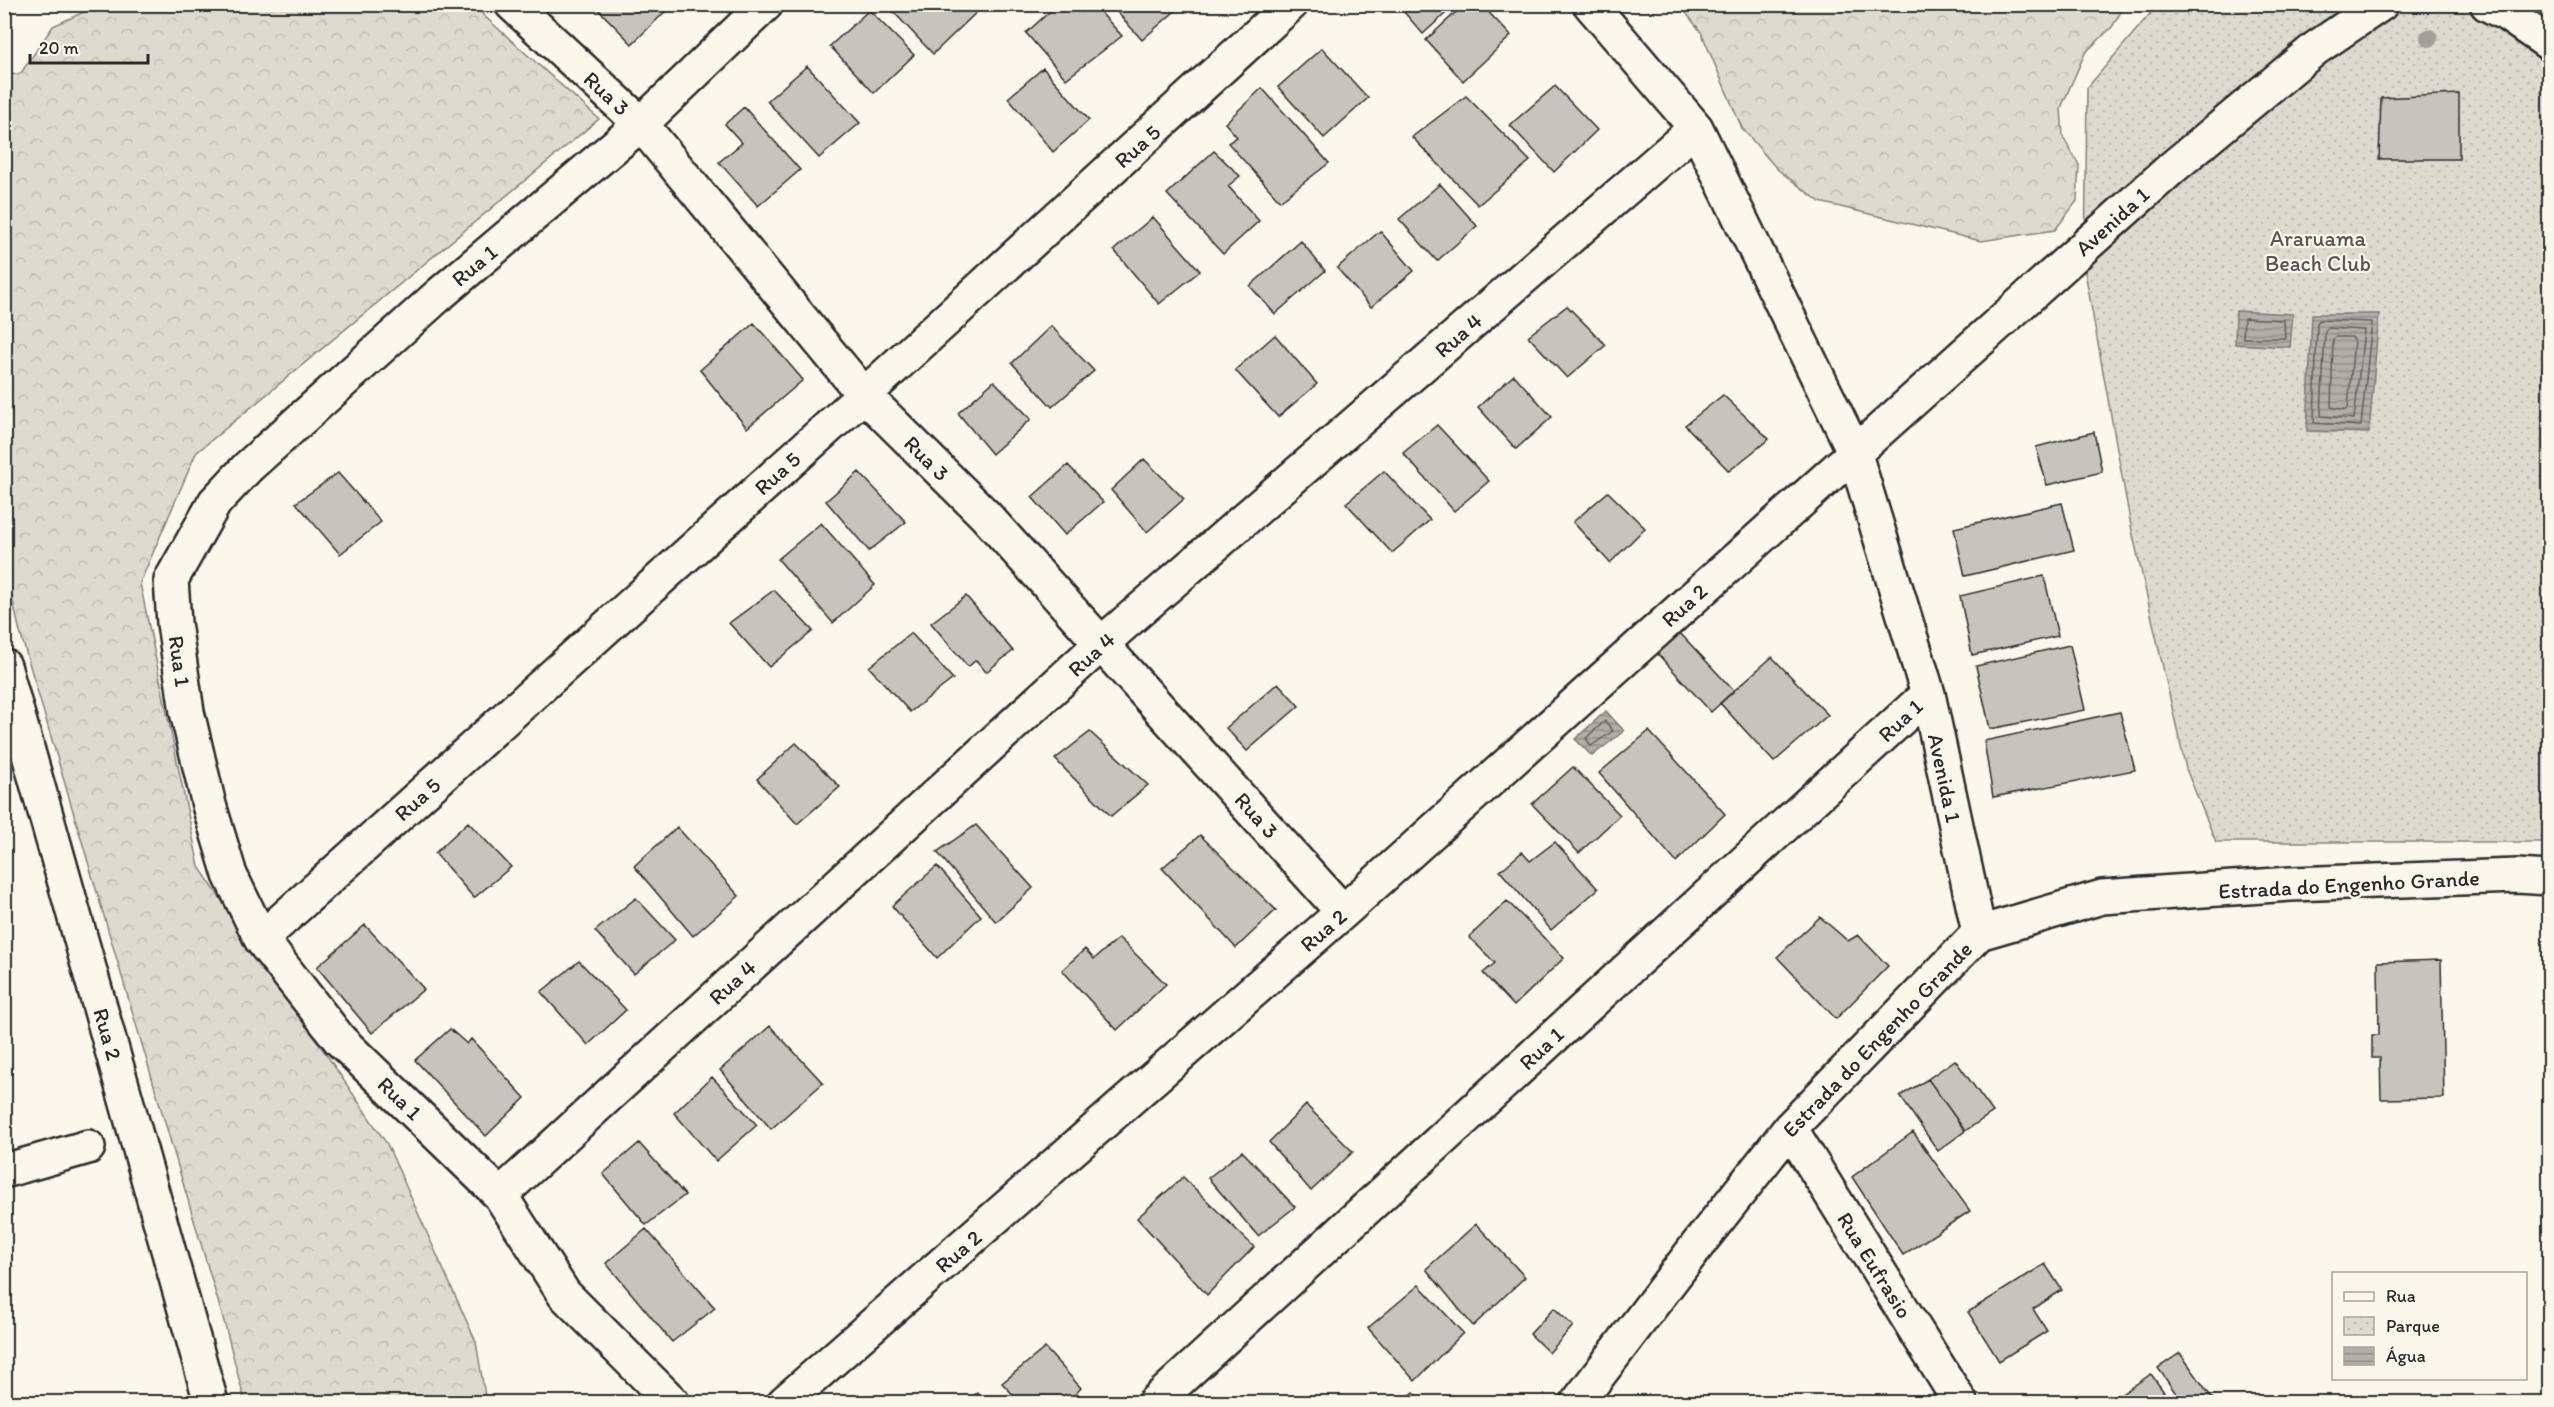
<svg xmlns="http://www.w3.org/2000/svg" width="2554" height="1407" font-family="Itim,sans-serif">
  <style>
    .forest { fill: url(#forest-crowns); stroke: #84827e; stroke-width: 1.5 }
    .park { fill: url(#park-dots); stroke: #84827e; stroke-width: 1.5 }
    .water { fill: url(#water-rules); stroke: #7b7a75; stroke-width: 1.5 }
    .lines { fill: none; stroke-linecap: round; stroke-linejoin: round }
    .shore { stroke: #61605d; stroke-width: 1.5 }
    .building { fill: #c7c4bc; stroke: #2b2b2b; stroke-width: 1.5 }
    .minor-casing { stroke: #2b2b2b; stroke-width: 38 }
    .tertiary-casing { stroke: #2b2b2b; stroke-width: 38 }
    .minor { stroke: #fbf7ec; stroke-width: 33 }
    .tertiary { stroke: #fbf7ec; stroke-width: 33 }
    .tree { fill: #a19f98 }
    .labels { text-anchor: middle; stroke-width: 4.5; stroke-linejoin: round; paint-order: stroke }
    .street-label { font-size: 22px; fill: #2b2b2b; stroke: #fbf7ec }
    .park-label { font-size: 22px; fill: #585754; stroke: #fbf7ec }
  </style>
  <defs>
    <pattern id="forest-crowns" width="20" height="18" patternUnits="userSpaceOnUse" patternTransform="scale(1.5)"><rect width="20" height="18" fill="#dddad0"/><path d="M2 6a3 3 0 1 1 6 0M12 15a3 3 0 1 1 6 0" fill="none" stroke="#bebbb3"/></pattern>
    <pattern id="park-dots" width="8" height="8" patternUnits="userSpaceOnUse" patternTransform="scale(1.5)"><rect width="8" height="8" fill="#dddad0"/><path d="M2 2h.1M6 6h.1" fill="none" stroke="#bebbb3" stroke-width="1.8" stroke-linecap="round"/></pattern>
    <pattern id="water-rules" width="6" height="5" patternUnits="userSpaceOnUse" patternTransform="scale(1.5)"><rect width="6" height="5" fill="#b1afa7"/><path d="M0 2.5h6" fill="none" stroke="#908f88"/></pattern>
  </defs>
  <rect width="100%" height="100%" fill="#fbf7ec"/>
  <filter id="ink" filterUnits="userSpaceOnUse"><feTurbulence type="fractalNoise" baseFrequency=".0167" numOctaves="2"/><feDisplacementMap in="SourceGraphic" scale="12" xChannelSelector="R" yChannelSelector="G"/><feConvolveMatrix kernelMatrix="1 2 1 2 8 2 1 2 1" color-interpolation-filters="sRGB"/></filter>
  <g filter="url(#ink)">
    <!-- forest -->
    <path class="forest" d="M 99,5 L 477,5 L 483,15 L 599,119 L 196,453 L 140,583 L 199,867 L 387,1144 L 476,1342 L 486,1402 L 245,1402 L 225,1325 L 20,632 L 5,568 L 4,76 L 21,73 L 53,26 Z
      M 1680,5 L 2125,5 L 2112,27 L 2085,53 L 2061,108 L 2063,137 L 2079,165 L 2077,201 L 2055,230 L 1981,241 L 1820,202 L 1777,169 L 1742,128 L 1701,32 Z"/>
    <!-- park -->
    <path class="park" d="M 2153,5 L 2549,5 L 2549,842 L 2216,842 L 2186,769 L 2131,526 L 2085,272 L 2087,88 L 2154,9 Z"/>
    <!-- water -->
    <path class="water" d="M 2236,311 L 2293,314 L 2290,347 L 2235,344 Z
      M 2312,314 L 2379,314 L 2369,433 L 2307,431 Z
      M 1606,711 L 1624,731 L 1592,756 L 1575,739 Z"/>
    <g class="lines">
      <!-- shore -->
      <path class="shore" d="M 2244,318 L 2284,320 L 2285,338 L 2243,338 Z
        M 2320,320 L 2372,322 L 2361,426 L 2314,423 L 2317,323 Z
        M 2328,328 L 2364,330 L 2354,419 L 2321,416 L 2325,331 Z
        M 2336,337 L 2352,337 L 2354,340 L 2348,407 L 2346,410 L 2331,407 L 2333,340 Z
        M 1605,721 L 1613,731 L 1591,746 L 1586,738 Z"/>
    </g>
    <!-- building -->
    <path class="building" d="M 593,4 L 672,4 L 672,5 L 632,44 Z
      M 886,4 L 979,4 L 982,7 L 933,54 Z
      M 1058,4 L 1074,4 L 1081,12 L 1093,4 L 1122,36 L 1066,79 L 1026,33 Z
      M 1110,4 L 1183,4 L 1142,40 Z
      M 1397,4 L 1456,4 L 1423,34 Z
      M 1465,4 L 1481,4 L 1511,36 L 1463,81 L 1426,40 Z
      M 869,10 L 914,55 L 874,93 L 830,46 Z
      M 1322,48 L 1368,98 L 1324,138 L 1278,87 Z
      M 807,66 L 860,123 L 819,158 L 767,101 Z
      M 1043,68 L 1089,120 L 1053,152 L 1008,98 Z
      M 1555,86 L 1597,130 L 1554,172 L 1510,125 Z
      M 1262,88 L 1329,163 L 1280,201 L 1228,143 L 1237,137 L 1225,123 Z
      M 2459,94 L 2459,159 L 2379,159 L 2381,98 Z
      M 1466,96 L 1530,161 L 1478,205 L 1412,137 Z
      M 744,107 L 800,170 L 758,206 L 719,162 L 742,143 L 725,124 Z
      M 1214,151 L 1240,176 L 1228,186 L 1259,221 L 1223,254 L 1167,194 Z
      M 1440,184 L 1477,226 L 1437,261 L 1399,219 Z
      M 1153,217 L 1200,271 L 1159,304 L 1114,250 Z
      M 1380,231 L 1414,271 L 1371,307 L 1337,268 Z
      M 1301,241 L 1325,271 L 1275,314 L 1250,286 Z
      M 1567,306 L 1606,345 L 1567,378 L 1528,336 Z
      M 754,323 L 803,380 L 747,428 L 700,370 Z
      M 1051,326 L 1094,371 L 1052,407 L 1012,363 Z
      M 1275,335 L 1317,384 L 1278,417 L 1235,370 Z
      M 1514,375 L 1552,417 L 1516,449 L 1478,407 Z
      M 994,381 L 1031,419 L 992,454 L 958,413 Z
      M 1723,395 L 1769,439 L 1729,471 L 1685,425 Z
      M 1437,425 L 1489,481 L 1454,511 L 1403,453 Z
      M 2094,432 L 2102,472 L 2047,485 L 2036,447 Z
      M 1144,459 L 1184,499 L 1147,532 L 1111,490 Z
      M 1068,465 L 1103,502 L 1065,535 L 1032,497 Z
      M 1384,471 L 1430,520 L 1392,553 L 1346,503 Z
      M 859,472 L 906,522 L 869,551 L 826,501 Z
      M 338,473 L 381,522 L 340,554 L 296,503 Z
      M 1608,492 L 1645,528 L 1610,563 L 1573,522 Z
      M 2062,503 L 2074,550 L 1965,576 L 1954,528 Z
      M 821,523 L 875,585 L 833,623 L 778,559 Z
      M 2044,576 L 2058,636 L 1972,655 L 1960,596 Z
      M 774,590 L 813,631 L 769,667 L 729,623 Z
      M 966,596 L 1013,651 L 986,672 L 976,660 L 968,667 L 931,623 Z
      M 1679,632 L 1734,691 L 1711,712 L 1656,652 Z
      M 911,633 L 953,679 L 910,712 L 869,667 Z
      M 2070,645 L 2085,710 L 1990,729 L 1976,666 Z
      M 1772,657 L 1828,715 L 1774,762 L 1720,703 Z
      M 1278,683 L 1299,706 L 1247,751 L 1226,728 Z
      M 2120,712 L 2135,770 L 1993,797 L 1984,741 Z
      M 1649,731 L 1725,814 L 1676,862 L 1599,773 Z
      M 1090,732 L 1148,785 L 1111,816 L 1055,759 Z
      M 796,743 L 840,787 L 797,824 L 757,779 Z
      M 1573,767 L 1620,815 L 1579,853 L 1532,804 Z
      M 468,822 L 511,867 L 474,898 L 435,853 Z
      M 976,825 L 1033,888 L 996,922 L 937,852 Z
      M 677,827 L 739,896 L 693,936 L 634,866 Z
      M 1200,835 L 1276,910 L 1236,948 L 1162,868 Z
      M 1555,842 L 1598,889 L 1551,930 L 1500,871 L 1522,852 L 1530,861 Z
      M 937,866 L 981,916 L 937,958 L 892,906 Z
      M 636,898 L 675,940 L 634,974 L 595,931 Z
      M 1507,901 L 1564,958 L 1514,1006 L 1483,973 L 1495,963 L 1469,937 Z
      M 1820,917 L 1848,941 L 1858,935 L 1888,966 L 1836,1019 L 1777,957 Z
      M 365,925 L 424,989 L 372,1033 L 317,967 Z
      M 1119,938 L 1166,984 L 1117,1030 L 1062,970 L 1085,949 L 1094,959 Z
      M 2441,960 L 2444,1098 L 2381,1099 L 2380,1058 L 2372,1058 L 2372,1035 L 2379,1035 L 2378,962 Z
      M 579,961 L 626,1010 L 588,1045 L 541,992 Z
      M 770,1026 L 823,1083 L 771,1129 L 720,1070 Z
      M 450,1029 L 467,1044 L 471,1039 L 525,1098 L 486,1136 L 415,1060 Z
      M 1955,1060 L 1993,1112 L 1965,1131 L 1928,1079 Z
      M 712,1077 L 757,1125 L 716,1161 L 674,1113 Z
      M 1928,1079 L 1965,1131 L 1938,1151 L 1900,1096 Z
      M 1306,1105 L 1353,1152 L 1311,1191 L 1269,1142 Z
      M 1913,1132 L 1970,1211 L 1903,1255 L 1852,1177 Z
      M 639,1143 L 685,1195 L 646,1225 L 603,1174 Z
      M 1242,1151 L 1295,1207 L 1258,1236 L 1208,1178 Z
      M 1183,1177 L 1254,1247 L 1207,1295 L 1137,1218 Z
      M 1476,1224 L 1525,1277 L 1473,1326 L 1426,1269 Z
      M 646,1229 L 715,1308 L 672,1342 L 606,1263 Z
      M 2045,1264 L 2062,1290 L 2033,1309 L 2047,1331 L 1999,1361 L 1968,1312 Z
      M 1419,1285 L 1463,1333 L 1415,1381 L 1368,1328 Z
      M 1554,1308 L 1573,1326 L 1549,1353 L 1530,1334 Z
      M 1045,1348 L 1081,1388 L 1068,1402 L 1020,1402 L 1002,1383 Z
      M 2180,1353 L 2215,1402 L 2182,1402 L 2158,1368 Z
      M 2151,1374 L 2171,1402 L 2110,1402 Z
      M 1414,1392 L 1423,1402 L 1402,1402 Z
      M 977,1393 L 988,1402 L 967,1402 Z"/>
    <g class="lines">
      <!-- minor casing -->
      <g class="minor-casing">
        <path id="minor" d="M 512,4 L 641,124 L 864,395 L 985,515 L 1343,912
          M 1590,4 L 1696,128 L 1854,451 L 1928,694 L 1979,933
          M 2487,4 L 2508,15 L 2550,44
          M 4,666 L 211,1402
          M 261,939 L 864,395 L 1291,4
          M 1790,1128 L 1960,1402
          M 4,1171 L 88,1147
          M 500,1195 L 1102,643 L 1696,128
          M 672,1402 L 564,1294 L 500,1195 L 340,1040 L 261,939 L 230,875 L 209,805 L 187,712 L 174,623 L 171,580 L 215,502 L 248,467 L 440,294 L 641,124 L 766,4
          M 785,1402 L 1343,912 L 2173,167 L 2316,48 L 2381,4
          M 1155,1402 L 1928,694"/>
      </g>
      <!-- tertiary casing -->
      <g class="tertiary-casing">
        <path id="tertiary" d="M 1578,1402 L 1696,1247 L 1790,1128 L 1979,933 L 2102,897 L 2291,884 L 2517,876 L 2550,878"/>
      </g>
      <!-- minor -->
      <use href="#minor" class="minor"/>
      <!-- tertiary -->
      <use href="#tertiary" class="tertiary"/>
    </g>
    <!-- trees -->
    <circle class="tree" cx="2429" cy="38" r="9"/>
  </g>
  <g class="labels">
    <!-- street labels -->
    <g class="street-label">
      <text transform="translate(607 93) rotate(43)" y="8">Rua 3</text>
      <text transform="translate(1137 146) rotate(-42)" y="8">Rua 5</text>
      <text transform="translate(2112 221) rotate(-42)" y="8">Avenida 1</text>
      <text transform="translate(474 265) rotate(-40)" y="8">Rua 1</text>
      <text transform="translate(1458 335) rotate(-41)" y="8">Rua 4</text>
      <text transform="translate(927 458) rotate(45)" y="8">Rua 3</text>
      <text transform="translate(777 473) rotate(-42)" y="8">Rua 5</text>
      <text transform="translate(1684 605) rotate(-42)" y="8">Rua 2</text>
      <text transform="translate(1091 654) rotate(-42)" y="8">Rua 4</text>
      <text transform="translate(180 661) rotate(82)" y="8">Rua 1</text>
      <text transform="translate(1900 720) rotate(-43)" y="8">Rua 1</text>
      <text transform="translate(1945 778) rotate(78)" y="8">Avenida 1</text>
      <text transform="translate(417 799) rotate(-42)" y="8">Rua 5</text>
      <text transform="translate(1257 815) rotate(48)" y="8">Rua 3</text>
      <text transform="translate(2349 884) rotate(-3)" y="8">Estrada do Engenho Grande</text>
      <text transform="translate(1323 930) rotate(-41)" y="8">Rua 2</text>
      <text transform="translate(732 982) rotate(-42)" y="8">Rua 4</text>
      <text transform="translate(108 1034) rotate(74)" y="8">Rua 2</text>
      <text transform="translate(1877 1039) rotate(-46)" y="8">Estrada do Engenho Grande</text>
      <text transform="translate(1541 1048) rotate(-43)" y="8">Rua 1</text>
      <text transform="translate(400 1098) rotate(44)" y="8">Rua 1</text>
      <text transform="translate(958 1251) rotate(-41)" y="8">Rua 2</text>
      <text transform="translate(1875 1265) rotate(58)" y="8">Rua Eufrasio</text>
    </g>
    <!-- park labels -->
    <g class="park-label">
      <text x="2318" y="246">Araruama<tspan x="2318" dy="25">Beach Club</tspan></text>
    </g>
  </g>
  <!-- margin -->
  <rect width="2554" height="1407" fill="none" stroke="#fbf7ec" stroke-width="24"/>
  <rect x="12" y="12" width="2530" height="1383" fill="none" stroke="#2b2b2b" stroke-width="2" filter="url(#ink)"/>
  <!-- legend -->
  <rect x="2332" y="1272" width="195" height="108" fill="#fbf7ec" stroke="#a8a59f" stroke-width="1.5"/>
  <rect x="2344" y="1292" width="30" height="9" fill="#fbf7ec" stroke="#a8a59f" stroke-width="1.5"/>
  <text x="2386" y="1302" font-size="18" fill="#2b2b2b">Rua</text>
  <rect x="2344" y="1317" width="30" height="18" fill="url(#park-dots)" stroke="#a8a59f" stroke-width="1.5"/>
  <text x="2386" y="1332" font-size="18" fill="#2b2b2b">Parque</text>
  <rect x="2344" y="1347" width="30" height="18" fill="url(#water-rules)" stroke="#a8a59f" stroke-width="1.5"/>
  <text x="2386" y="1362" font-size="18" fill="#2b2b2b">Água</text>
  <!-- scale -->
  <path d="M30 54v9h118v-9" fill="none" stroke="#2b2b2b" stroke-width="3"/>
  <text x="39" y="54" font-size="18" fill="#2b2b2b" stroke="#fbf7ec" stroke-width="4.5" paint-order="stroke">20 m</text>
</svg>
